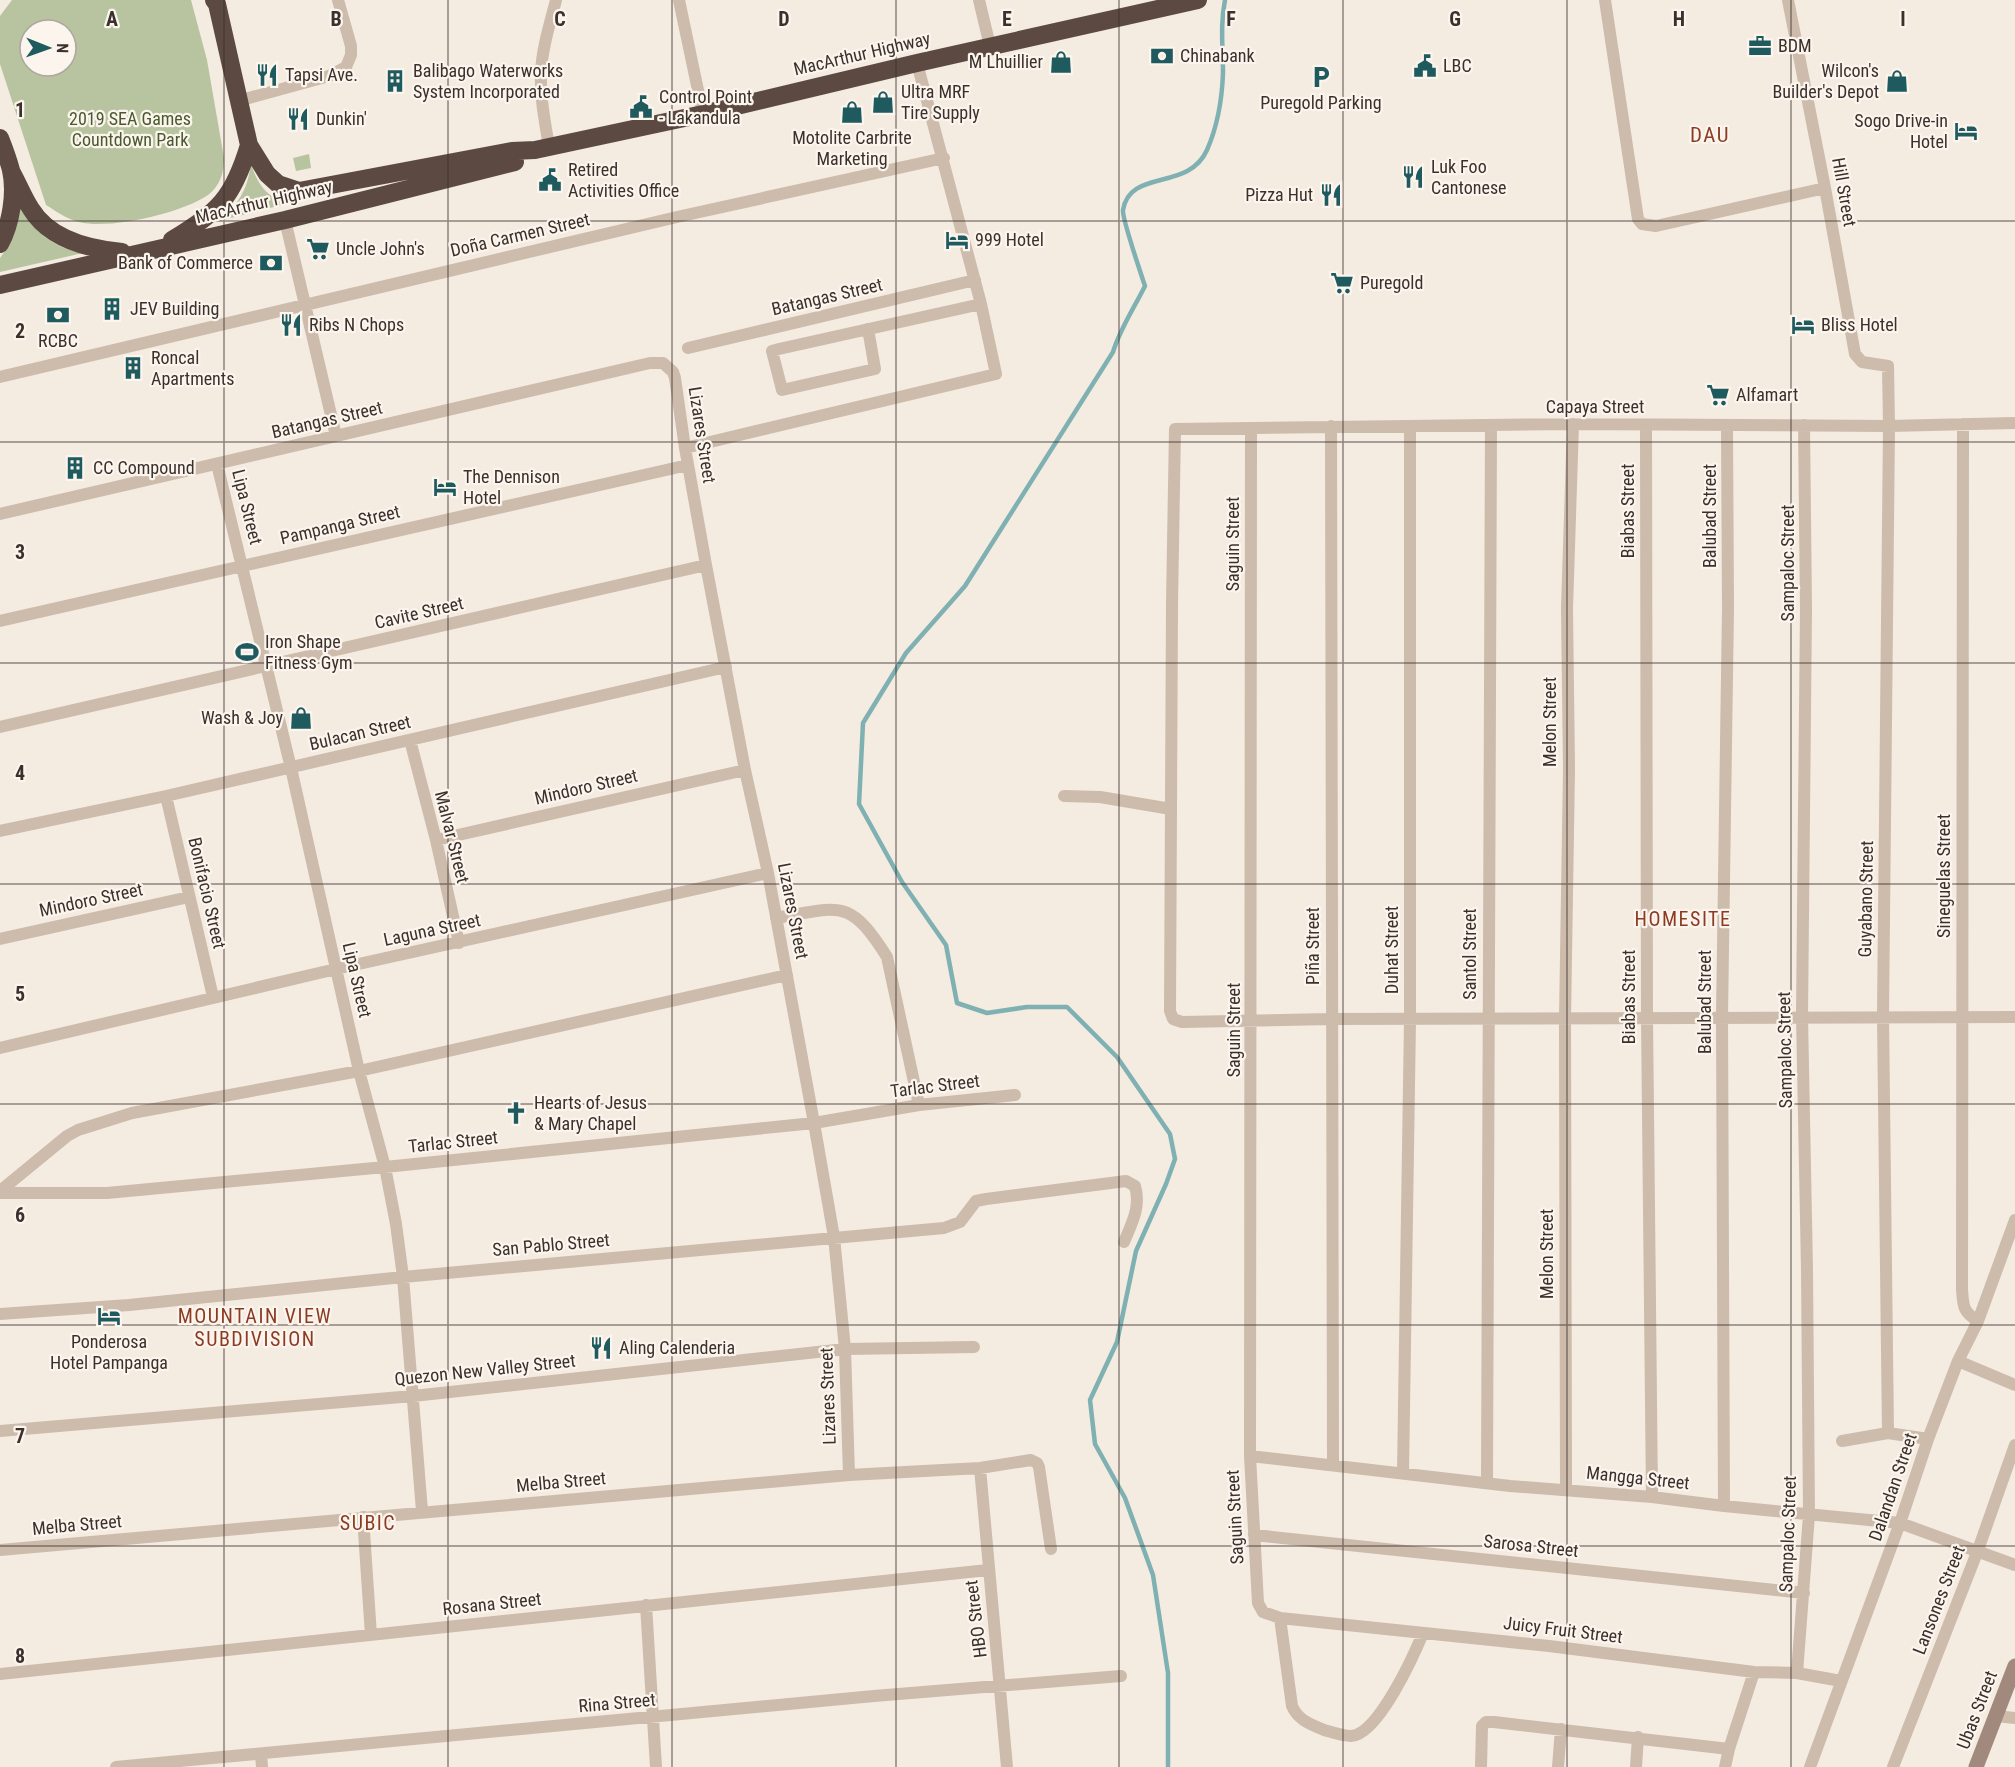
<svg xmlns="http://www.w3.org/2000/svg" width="2015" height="1767" font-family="'Roboto Condensed',sans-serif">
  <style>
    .green { fill: #b8c4a0; fill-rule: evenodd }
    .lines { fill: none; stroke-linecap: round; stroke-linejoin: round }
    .stream { stroke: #7fb0b2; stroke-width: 4.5 }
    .street { stroke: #cdbbac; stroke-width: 12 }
    .secondary { stroke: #a18a7d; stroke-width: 15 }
    .highway { stroke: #5c4a42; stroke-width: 18 }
    .grid { fill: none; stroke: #3b302b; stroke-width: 1.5; stroke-opacity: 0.55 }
    .labels { text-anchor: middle; stroke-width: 4.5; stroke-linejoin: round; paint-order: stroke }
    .poi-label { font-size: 18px; fill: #3b302b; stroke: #fbf5ee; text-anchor: start }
    .street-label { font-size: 18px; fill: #3b302b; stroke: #fbf5ee }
    .park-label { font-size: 18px; fill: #4a5a2e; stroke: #fbf5ee }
    .neighbourhood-label { font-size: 20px; letter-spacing: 1.5px; fill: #8c3b22; stroke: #fbf5ee }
    .quarter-label { font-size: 21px; letter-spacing: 1.5px; fill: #8c3b22; stroke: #fbf5ee }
    .grid-label { font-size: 20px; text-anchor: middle; font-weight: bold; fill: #3b302b; stroke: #fbf5ee; stroke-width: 4.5; stroke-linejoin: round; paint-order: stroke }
  </style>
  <rect width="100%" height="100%" fill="#f4ebe1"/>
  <!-- green -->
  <path class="green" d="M 12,0 L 191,0 L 207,60 L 224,158 C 224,173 220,186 208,195 C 182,213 110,230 79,222 C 67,219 57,212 46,205 L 0,64 L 0,16 ZM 30,30 L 66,30 L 66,66 L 30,66 Z
    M 309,154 L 311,168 L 296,171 L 293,158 Z
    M 251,164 C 258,185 266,195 286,204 L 219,221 C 239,203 247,191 251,164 Z
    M 17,204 C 32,230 53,248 83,253 L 0,272 L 0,258 L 9,245 Z"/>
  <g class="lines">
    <!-- stream -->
    <path class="stream" d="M 1168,1767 L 1168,1673 L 1153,1575 L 1125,1498 L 1095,1444 L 1090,1400 L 1117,1342 L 1136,1251 L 1166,1184 L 1175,1159 L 1170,1134 L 1117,1057 L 1067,1007 L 1027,1007 L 987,1013 L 957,1003 L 946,945 L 902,882 L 859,804 L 863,723 L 906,653 L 965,586 L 1113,352 C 1120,329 1134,308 1145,286 C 1141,274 1122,218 1123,210 C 1130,168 1188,192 1207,150 C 1218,125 1222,100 1223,73 C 1223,48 1220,25 1225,0"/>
    <!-- street -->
    <path class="street" d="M 679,0 L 703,114
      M 979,0 L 990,46
      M 1605,0 L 1638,219 L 1642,224 L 1656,226 L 1825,188
      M 1788,0 L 1825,188 L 1855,354 L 1862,362 L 1888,366 L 1889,426 L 1883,1016 L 1888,1433
      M 238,101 L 329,76 L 346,67 L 351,55 L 351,46 L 338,0
      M 549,147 C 545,122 540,98 541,73 C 542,48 550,24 556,0
      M 285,220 L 336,436
      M 868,329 L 875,369 L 782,390 L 772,351 L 779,349 L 981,304
      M 688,348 L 975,280
      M 0,377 L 677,217 L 944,158
      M 2015,423 L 1889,426 L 1573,424 L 1175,429 L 1172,603 L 1170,1011 L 1173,1019 L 1182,1022 L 1331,1019 L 2015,1017
      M 1963,424 L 1962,1289 C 1963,1306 1963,1312 1978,1321
      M 1646,425 L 1647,1017 L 1652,1497
      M 1331,426 L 1333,1465
      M 1251,429 L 1250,1456 L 1258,1603 L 1263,1612 L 1280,1618 L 1549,1646 L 1754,1672 L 1797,1673 L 1841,1681
      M 685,448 L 996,374 L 981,304 L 917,63
      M 217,464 L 291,768 L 359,1071 L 385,1167 L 396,1224 L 403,1277 L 422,1511
      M 0,514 L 650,363 L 663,363 L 673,372 L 675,378 L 685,448 L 706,565 L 745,770 L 768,873 L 814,1123 L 834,1237 L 845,1349 L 849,1475
      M 0,621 L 688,465
      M 0,727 L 706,565
      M 410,740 L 436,840 L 459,943
      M 166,796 L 213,997
      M 1064,796 L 1100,797 L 1171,809
      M 0,831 L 166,796 L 726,667
      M 436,840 L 745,770
      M 776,918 C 840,907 849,897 887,957 L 919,1105
      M 0,939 L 189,897
      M 0,1048 L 336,969 L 768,873
      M 0,1191 L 67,1136 L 78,1130 L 132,1113 L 359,1071 L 787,975
      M 0,1193 L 107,1193 L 385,1167 L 814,1123 L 919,1105 L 1015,1095
      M 0,1314 L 129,1305 L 403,1277 L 944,1228 L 960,1222 L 976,1201 L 986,1199 L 1126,1181 L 1135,1186 C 1141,1207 1132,1223 1124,1242
      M 1958,1361 L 2015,1385
      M 0,1431 L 413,1396 L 845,1349 L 974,1347
      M 1842,1441 L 1888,1433 L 1928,1439
      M 1250,1456 L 1510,1486 L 1652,1497 L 1724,1506 L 1900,1523 L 2015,1565
      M 980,1468 L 1007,1767
      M 1403,1473 L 1410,1020 L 1410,426
      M 1487,1482 L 1491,425
      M 1566,1489 L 1565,1019 L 1569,769 L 1567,608 L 1573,424
      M 1724,1506 L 1722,1016 L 1728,608 L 1727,426
      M 363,1517 L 371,1635
      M 1254,1535 L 1804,1593
      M 0,1550 L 849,1475 L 980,1468 L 1031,1460 L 1037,1463 L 1039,1467 L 1051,1549
      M 646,1605 L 656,1767
      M 1280,1618 L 1292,1706 C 1298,1720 1310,1724 1324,1730 C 1331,1732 1343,1736 1351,1736 C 1378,1735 1414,1655 1423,1633
      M 1797,1673 L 1809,1515 L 1807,1269 L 1802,1016 L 1806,609 L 1804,425
      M 0,1674 L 988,1570
      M 1996,1716 L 2015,1718
      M 261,1754 L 262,1767
      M 116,1767 L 874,1696 L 1121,1676
      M 1481,1767 L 1482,1726 L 1486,1722 L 1494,1722 L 1729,1749
      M 1558,1767 L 1561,1729
      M 1636,1767 L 1638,1737
      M 1725,1767 L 1729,1749 L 1754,1672
      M 1810,1767 L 1900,1523 L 1928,1439 L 1958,1361 L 1978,1321 L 2015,1220
      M 1893,1767 L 1978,1550 L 2015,1445"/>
    <!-- secondary -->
    <path class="secondary" d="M 1976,1767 L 2015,1666"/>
    <!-- highway -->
    <path class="highway" d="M 214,0 L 217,4 L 249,145 L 267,174 L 278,184 L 299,191 L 512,151 L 535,150 L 703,114 L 917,63 L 1198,0
      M 0,138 C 4,148 8,159 11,170 C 16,193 11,224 0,244
      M 11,171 C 18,183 23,197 31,209 C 50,240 89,249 122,252
      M 172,240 C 219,211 233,198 249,145
      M 0,285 L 285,220 L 515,162"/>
  </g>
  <!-- grid -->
  <path class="grid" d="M 224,0 L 224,1767M 448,0 L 448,1767M 672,0 L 672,1767M 896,0 L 896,1767M 1119,0 L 1119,1767M 1343,0 L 1343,1767M 1567,0 L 1567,1767M 1791,0 L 1791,1767M 0,221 L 2015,221M 0,442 L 2015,442M 0,663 L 2015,663M 0,884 L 2015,884M 0,1104 L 2015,1104M 0,1325 L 2015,1325M 0,1546 L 2015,1546"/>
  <!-- icons -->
  <defs>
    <g id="office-bare" transform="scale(1.8)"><path d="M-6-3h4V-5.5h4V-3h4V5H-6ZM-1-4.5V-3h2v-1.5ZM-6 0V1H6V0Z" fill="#1f5a5e" stroke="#fbf5ee" stroke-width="2.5" paint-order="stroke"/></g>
    <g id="bank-bare" transform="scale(1.8)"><path d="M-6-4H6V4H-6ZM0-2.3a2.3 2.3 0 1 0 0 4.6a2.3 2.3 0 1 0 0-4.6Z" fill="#1f5a5e" stroke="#fbf5ee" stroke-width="2.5" paint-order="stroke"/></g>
    <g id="shop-bare" transform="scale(1.8)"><path d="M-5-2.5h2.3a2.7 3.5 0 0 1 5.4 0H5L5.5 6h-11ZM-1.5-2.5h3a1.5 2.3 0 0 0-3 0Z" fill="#1f5a5e" stroke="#fbf5ee" stroke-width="2.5" paint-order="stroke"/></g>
    <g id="civic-bare" transform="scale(1.8)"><path d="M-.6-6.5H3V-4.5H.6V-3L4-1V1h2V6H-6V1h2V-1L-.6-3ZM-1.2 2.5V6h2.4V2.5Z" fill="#1f5a5e" stroke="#fbf5ee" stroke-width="2.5" paint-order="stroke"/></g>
    <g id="restaurant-bare" transform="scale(1.8)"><path d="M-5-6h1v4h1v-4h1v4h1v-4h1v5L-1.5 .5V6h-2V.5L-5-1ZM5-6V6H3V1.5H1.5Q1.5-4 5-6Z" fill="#1f5a5e" stroke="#fbf5ee" stroke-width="2.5" paint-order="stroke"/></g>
    <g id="parking-bare" transform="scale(1.8)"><path d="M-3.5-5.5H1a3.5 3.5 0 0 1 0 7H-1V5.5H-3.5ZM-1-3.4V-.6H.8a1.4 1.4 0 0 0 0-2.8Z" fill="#1f5a5e" stroke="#fbf5ee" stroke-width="2.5" paint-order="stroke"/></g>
    <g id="building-bare" transform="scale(1.8)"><path d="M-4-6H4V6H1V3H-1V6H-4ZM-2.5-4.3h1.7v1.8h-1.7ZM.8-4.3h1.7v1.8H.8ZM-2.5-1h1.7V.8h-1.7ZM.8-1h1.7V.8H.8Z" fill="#1f5a5e" stroke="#fbf5ee" stroke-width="2.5" paint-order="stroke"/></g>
    <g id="hotel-bare" transform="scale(1.8)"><path d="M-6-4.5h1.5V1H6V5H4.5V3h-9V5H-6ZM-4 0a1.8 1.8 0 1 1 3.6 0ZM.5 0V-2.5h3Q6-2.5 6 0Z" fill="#1f5a5e" stroke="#fbf5ee" stroke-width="2.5" paint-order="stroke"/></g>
    <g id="supermarket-bare" transform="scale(1.8)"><path d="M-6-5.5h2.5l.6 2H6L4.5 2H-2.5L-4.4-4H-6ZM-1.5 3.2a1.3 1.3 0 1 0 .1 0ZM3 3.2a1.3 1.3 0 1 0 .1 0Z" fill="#1f5a5e" stroke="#fbf5ee" stroke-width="2.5" paint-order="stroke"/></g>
    <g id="stadium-bare" transform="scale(1.8)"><path d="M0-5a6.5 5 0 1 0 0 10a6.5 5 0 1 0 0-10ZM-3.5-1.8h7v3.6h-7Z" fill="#1f5a5e" stroke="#fbf5ee" stroke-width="2.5" paint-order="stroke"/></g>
    <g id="church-bare" transform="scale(1.8)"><path d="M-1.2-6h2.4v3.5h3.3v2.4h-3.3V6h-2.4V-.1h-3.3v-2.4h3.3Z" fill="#1f5a5e" stroke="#fbf5ee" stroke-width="2.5" paint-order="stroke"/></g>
  </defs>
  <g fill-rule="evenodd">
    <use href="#office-bare" x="1760" y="46"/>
    <use href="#bank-bare" x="1162" y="56"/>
    <use href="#shop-bare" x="1061" y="62"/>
    <use href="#civic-bare" x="1425" y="66"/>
    <use href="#restaurant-bare" x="267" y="75"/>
    <use href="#parking-bare" x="1321" y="77"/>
    <use href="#building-bare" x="395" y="81"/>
    <use href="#shop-bare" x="1897" y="81"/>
    <use href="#shop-bare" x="883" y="102"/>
    <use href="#civic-bare" x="641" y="107"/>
    <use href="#shop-bare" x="852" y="112"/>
    <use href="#restaurant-bare" x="298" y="119"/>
    <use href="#hotel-bare" x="1966" y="131"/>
    <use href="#restaurant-bare" x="1413" y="177"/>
    <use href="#civic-bare" x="550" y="180"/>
    <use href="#restaurant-bare" x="1331" y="195"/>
    <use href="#hotel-bare" x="957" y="240"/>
    <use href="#supermarket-bare" x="318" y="249"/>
    <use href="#bank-bare" x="271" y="263"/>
    <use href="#supermarket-bare" x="1342" y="283"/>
    <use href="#building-bare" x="112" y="309"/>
    <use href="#bank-bare" x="58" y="315"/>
    <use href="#restaurant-bare" x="291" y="325"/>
    <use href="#hotel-bare" x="1803" y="325"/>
    <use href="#building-bare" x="133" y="368"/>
    <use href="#supermarket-bare" x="1718" y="395"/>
    <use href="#building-bare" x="75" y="468"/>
    <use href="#hotel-bare" x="445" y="487"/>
    <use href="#stadium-bare" x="247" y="652"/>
    <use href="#shop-bare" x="301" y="718"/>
    <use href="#church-bare" x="516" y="1113"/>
    <use href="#hotel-bare" x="109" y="1316"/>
    <use href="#restaurant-bare" x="601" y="1348"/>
  </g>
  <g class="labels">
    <!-- poi labels -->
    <g class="poi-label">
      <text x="1778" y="52">BDM</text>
      <text x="1180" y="62">Chinabank</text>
      <text x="1043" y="68" text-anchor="end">M Lhuillier</text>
      <text x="1443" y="72">LBC</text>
      <text x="413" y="77">Balibago Waterworks<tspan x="413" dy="21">System Incorporated</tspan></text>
      <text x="1879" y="77" text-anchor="end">Wilcon's<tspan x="1879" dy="21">Builder's Depot</tspan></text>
      <text x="285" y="81">Tapsi Ave.</text>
      <text x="901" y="98">Ultra MRF<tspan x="901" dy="21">Tire Supply</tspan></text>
      <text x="659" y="103">Control Point<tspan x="659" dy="21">- Lakandula</tspan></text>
      <text x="1321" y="109" text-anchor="middle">Puregold Parking</text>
      <text x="316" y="125">Dunkin'</text>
      <text x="1948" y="127" text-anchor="end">Sogo Drive-in<tspan x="1948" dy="21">Hotel</tspan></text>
      <text x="852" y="144" text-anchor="middle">Motolite Carbrite<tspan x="852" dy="21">Marketing</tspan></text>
      <text x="1431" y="173">Luk Foo<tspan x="1431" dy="21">Cantonese</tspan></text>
      <text x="568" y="176">Retired<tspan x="568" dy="21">Activities Office</tspan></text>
      <text x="1313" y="201" text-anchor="end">Pizza Hut</text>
      <text x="975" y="246">999 Hotel</text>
      <text x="336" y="255">Uncle John's</text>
      <text x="253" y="269" text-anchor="end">Bank of Commerce</text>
      <text x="1360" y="289">Puregold</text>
      <text x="130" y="315">JEV Building</text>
      <text x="309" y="331">Ribs N Chops</text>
      <text x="1821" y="331">Bliss Hotel</text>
      <text x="58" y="347" text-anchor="middle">RCBC</text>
      <text x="151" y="364">Roncal<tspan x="151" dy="21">Apartments</tspan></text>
      <text x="1736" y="401">Alfamart</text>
      <text x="93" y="474">CC Compound</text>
      <text x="463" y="483">The Dennison<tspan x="463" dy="21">Hotel</tspan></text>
      <text x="265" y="648">Iron Shape<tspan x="265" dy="21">Fitness Gym</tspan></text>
      <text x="283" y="724" text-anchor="end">Wash &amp; Joy</text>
      <text x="534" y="1109">Hearts of Jesus<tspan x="534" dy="21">&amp; Mary Chapel</tspan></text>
      <text x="109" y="1348" text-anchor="middle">Ponderosa<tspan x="109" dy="21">Hotel Pampanga</tspan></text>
      <text x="619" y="1354">Aling Calenderia</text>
    </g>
    <!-- street labels -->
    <g class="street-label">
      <text transform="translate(862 54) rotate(-13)" y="6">MacArthur Highway</text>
      <text transform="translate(1844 192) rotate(80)" y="6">Hill Street</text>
      <text transform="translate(264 202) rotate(-13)" y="6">MacArthur Highway</text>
      <text transform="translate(520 235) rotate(-13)" y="6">Doña Carmen Street</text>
      <text transform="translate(827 297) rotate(-13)" y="6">Batangas Street</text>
      <text x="1595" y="413">Capaya Street</text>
      <text transform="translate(327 420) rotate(-13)" y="6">Batangas Street</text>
      <text transform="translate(702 435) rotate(81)" y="6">Lizares Street</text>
      <text transform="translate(247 507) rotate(76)" y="6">Lipa Street</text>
      <text transform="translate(1628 511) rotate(-90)" y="6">Biabas Street</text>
      <text transform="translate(1710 516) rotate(-90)" y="6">Balubad Street</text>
      <text transform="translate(340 525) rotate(-13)" y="6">Pampanga Street</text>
      <text transform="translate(1233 544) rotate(-90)" y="6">Saguin Street</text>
      <text transform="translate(1788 563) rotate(-90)" y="6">Sampaloc Street</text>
      <text transform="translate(419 613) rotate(-13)" y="6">Cavite Street</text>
      <text transform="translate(1550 722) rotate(-90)" y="6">Melon Street</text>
      <text transform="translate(360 733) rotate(-13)" y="6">Bulacan Street</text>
      <text transform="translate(586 787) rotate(-13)" y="6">Mindoro Street</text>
      <text transform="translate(452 837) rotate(76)" y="6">Malvar Street</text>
      <text transform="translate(1944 876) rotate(-90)" y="6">Sineguelas Street</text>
      <text transform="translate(207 893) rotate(77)" y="6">Bonifacio Street</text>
      <text transform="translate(1866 899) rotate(-89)" y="6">Guyabano Street</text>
      <text transform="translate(91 900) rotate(-12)" y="6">Mindoro Street</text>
      <text transform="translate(793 911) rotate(79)" y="6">Lizares Street</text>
      <text transform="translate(432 930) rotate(-12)" y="6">Laguna Street</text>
      <text transform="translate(1313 946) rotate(-90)" y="6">Piña Street</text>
      <text transform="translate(1392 950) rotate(-90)" y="6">Duhat Street</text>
      <text transform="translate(1470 954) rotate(-90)" y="6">Santol Street</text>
      <text transform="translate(357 980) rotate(77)" y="6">Lipa Street</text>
      <text transform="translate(1629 997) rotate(-90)" y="6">Biabas Street</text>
      <text transform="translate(1705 1002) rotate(-90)" y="6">Balubad Street</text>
      <text transform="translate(1234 1030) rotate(-90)" y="6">Saguin Street</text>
      <text transform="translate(1785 1050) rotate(-91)" y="6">Sampaloc Street</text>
      <text transform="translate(935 1086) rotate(-7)" y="6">Tarlac Street</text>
      <text transform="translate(453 1142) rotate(-6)" y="6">Tarlac Street</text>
      <text transform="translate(551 1245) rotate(-5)" y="6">San Pablo Street</text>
      <text transform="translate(1547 1254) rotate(-90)" y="6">Melon Street</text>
      <text transform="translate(485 1370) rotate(-6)" y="6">Quezon New Valley Street</text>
      <text transform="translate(828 1396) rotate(-92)" y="6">Lizares Street</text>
      <text transform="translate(1638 1478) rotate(6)" y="6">Mangga Street</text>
      <text transform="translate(561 1482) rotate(-5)" y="6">Melba Street</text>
      <text transform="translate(1893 1487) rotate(-71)" y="6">Dalandan Street</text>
      <text transform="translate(1235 1517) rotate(-93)" y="6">Saguin Street</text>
      <text transform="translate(77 1525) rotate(-5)" y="6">Melba Street</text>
      <text transform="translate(1788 1534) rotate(-88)" y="6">Sampaloc Street</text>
      <text transform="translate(1531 1546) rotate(6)" y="6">Sarosa Street</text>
      <text transform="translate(1939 1600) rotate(-69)" y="6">Lansones Street</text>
      <text transform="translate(492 1604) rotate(-6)" y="6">Rosana Street</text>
      <text transform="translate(976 1619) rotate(-97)" y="6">HBO Street</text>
      <text transform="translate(1563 1630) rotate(7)" y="6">Juicy Fruit Street</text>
      <text transform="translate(617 1703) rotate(-5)" y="6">Rina Street</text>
      <text transform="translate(1977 1710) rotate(-69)" y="6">Ubas Street</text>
    </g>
    <!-- park labels -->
    <g class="park-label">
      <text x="130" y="125">2019 SEA Games<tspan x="130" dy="21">Countdown Park</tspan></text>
    </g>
    <!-- neighbourhood labels -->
    <g class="neighbourhood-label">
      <text x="1683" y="926">HOMESITE</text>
      <text x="255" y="1323">MOUNTAIN VIEW<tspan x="255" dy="23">SUBDIVISION</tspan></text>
      <text x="368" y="1530">SUBIC</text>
    </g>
    <!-- quarter labels -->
    <g class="quarter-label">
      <text x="1710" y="142">DAU</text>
    </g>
  </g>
  <g class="grid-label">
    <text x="112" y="26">A</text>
    <text x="336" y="26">B</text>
    <text x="560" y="26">C</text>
    <text x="784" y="26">D</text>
    <text x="1007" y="26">E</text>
    <text x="1231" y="26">F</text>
    <text x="1455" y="26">G</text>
    <text x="1679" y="26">H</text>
    <text x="1903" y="26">I</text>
    <text x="20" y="117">1</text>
    <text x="20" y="338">2</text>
    <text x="20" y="559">3</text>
    <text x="20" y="780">4</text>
    <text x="20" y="1001">5</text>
    <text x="20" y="1222">6</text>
    <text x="20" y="1443">7</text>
    <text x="20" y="1663">8</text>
  </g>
  <!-- north arrow -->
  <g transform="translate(48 48) rotate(91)"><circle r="28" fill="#fbf5ee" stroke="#aea6a0" stroke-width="1.5"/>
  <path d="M0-4.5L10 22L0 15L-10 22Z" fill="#1f5a5e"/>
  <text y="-9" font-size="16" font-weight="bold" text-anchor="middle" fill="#3b302b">N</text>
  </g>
</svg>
